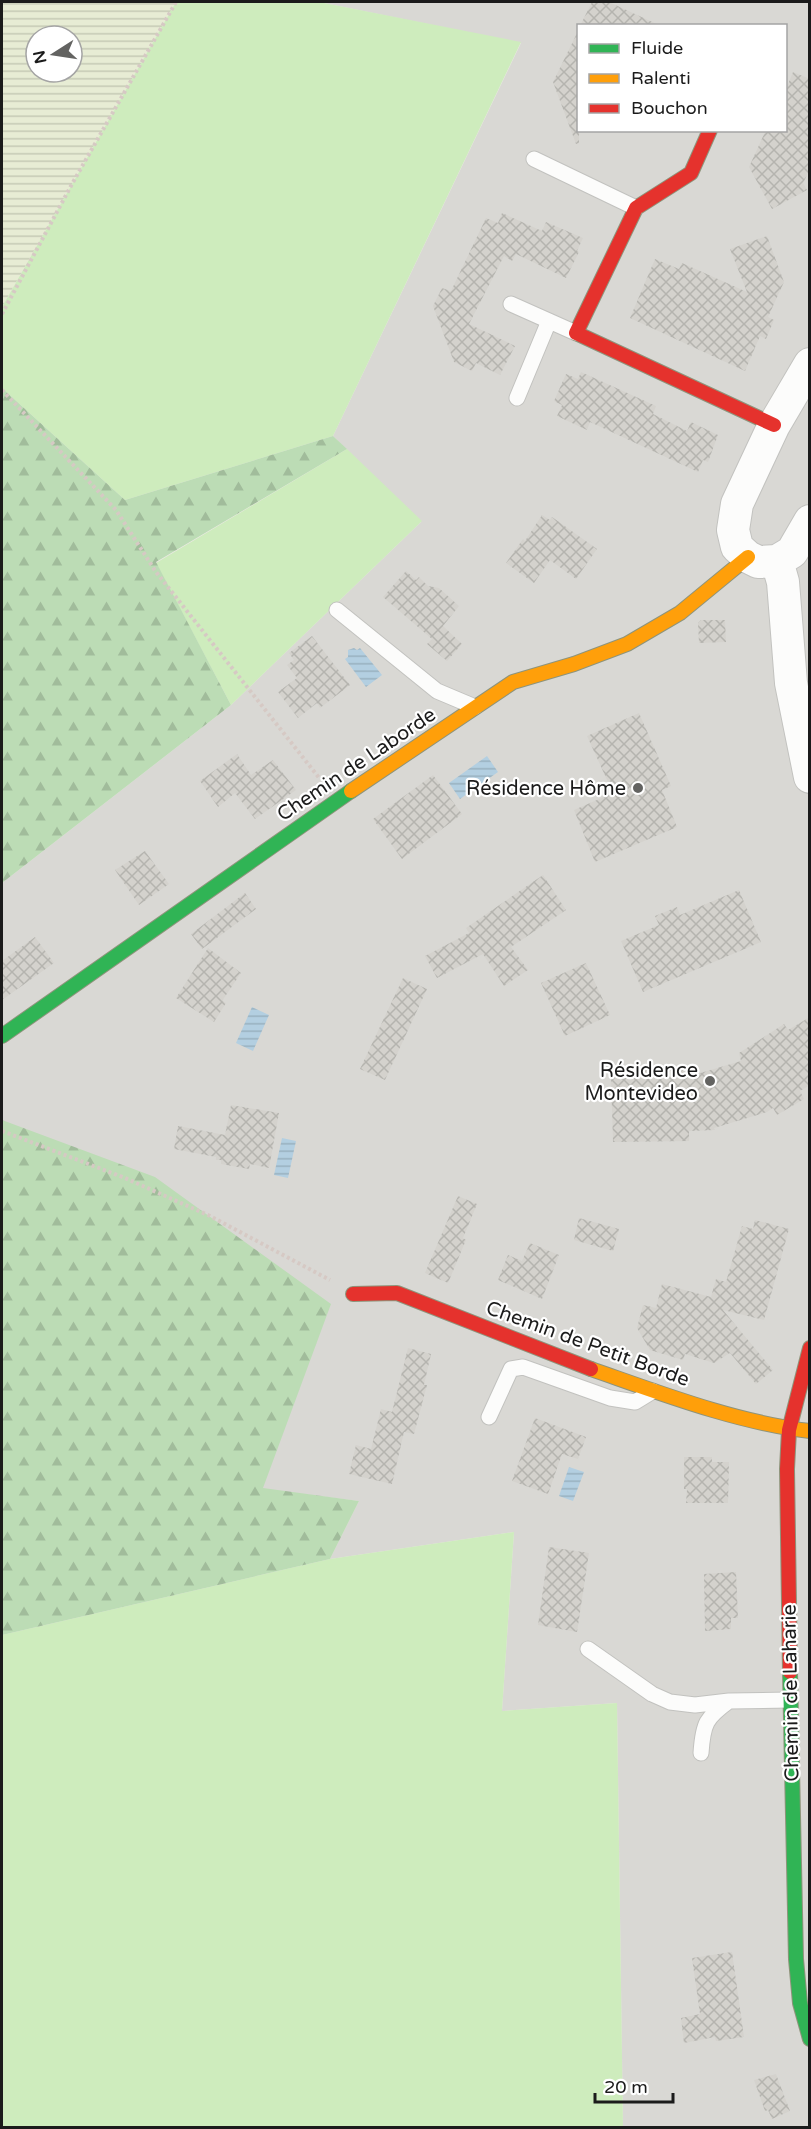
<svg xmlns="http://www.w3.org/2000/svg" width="811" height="2129" font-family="'Varela Round',sans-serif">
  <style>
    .residential { fill: #d9d8d4; fill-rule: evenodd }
    .farmland { fill: url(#farmland-rules); fill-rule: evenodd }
    .grass { fill: #ceecbd }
    .forest { fill: url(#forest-firs) }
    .water { fill: url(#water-rules) }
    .building { fill: url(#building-cross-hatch) }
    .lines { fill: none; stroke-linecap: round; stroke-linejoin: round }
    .lane-casing { stroke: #c2c2bf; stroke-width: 17 }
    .street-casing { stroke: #c2c2bf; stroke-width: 34 }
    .fast-casing { stroke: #8e947b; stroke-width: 16 }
    .slow-casing { stroke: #8e947b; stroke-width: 16 }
    .jam-casing { stroke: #8e947b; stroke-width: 16 }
    .path { stroke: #d6c9c4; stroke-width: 4; stroke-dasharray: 3 3; stroke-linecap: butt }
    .lane { stroke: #fcfcfb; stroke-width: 15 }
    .street { stroke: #fcfcfb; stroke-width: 32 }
    .fast { stroke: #30b455; stroke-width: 14 }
    .slow { stroke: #ff9f0a; stroke-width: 14 }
    .jam { stroke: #e5322d; stroke-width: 14 }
    .poi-dot { fill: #636361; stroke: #fff; stroke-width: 2 }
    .labels { text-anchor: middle; stroke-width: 4.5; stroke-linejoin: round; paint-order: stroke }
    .street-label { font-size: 20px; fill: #1b1b1b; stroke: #fff }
    .poi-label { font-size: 20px; fill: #1b1b1b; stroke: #fff; text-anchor: end }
  </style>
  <defs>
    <pattern id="farmland-rules" width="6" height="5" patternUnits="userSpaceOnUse" patternTransform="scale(1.5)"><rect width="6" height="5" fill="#e7ecd4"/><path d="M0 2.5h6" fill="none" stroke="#c6cab5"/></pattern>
    <pattern id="forest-firs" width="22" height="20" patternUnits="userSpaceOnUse" patternTransform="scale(1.5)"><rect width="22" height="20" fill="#bcdcb5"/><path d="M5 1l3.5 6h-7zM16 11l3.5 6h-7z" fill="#a1bc9b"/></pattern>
    <pattern id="water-rules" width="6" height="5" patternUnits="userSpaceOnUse" patternTransform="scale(1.5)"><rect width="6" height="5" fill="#b3cfe1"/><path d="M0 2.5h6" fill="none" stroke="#99b1c0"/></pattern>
    <pattern id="building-cross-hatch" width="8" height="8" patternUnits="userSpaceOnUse" patternTransform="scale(1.5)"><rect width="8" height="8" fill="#d4d2cd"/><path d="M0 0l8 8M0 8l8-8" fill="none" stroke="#b5b4af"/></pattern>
  </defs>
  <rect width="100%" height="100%" fill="#eae9e2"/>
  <!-- residential -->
  <path class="residential" d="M 319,2 L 809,2 L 809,2127 L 623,2127 L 617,1703 L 502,1711 L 514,1532 L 330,1559 L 359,1501 L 263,1489 L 2,1120 L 2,883 L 231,705 L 421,522 L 333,436 L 521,43 ZM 578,26 L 786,26 L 786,130 L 578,130 Z"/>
  <!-- farmland -->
  <path class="farmland" d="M 2,2 L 176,2 L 2,307 ZM 36,36 L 72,36 L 72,72 L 36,72 Z"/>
  <!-- grass -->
  <path class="grass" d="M 176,2 L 319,2 L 521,42 L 333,436 L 125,500 L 2,388 L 2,307 Z
    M 347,449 L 422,521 L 231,705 L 156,563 Z
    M 514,1532 L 502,1711 L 617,1703 L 623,2127 L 2,2127 L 2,1635 L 330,1559 Z"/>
  <!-- forest -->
  <path class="forest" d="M 2,388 L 125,500 L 333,436 L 347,449 L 156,562 L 231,705 L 2,883 Z
    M 2,1120 L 155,1177 L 331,1304 L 263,1488 L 359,1501 L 330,1559 L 2,1635 Z"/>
  <!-- water -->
  <path class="water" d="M 354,648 L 357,650 L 360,648 L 382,675 L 366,687 L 345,659 L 348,657 L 348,650 Z
    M 487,756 L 498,772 L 460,799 L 449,783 Z
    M 252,1007 L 269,1015 L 253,1051 L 236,1043 Z
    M 282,1138 L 296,1141 L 288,1178 L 274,1175 Z
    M 569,1467 L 584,1472 L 573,1501 L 559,1496 Z"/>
  <!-- building -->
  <path class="building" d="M 592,2 L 609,2 L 661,26 L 580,26 Z
    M 579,29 L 579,143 L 576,144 L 553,82 Z
    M 793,72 L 810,79 L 810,169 L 803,183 L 807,190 L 772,209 L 749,167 L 766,130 L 786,130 L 786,89 Z
    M 502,213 L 542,231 L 546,222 L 583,238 L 577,251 L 579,252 L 566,278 L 516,254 L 512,261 L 504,256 L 469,324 L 515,346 L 500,375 L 476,363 L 472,371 L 454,362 L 433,306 L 442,288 L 451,291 L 486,218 L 498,223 Z
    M 767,236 L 784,282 L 768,317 L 774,320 L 766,339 L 760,336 L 745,371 L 630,318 L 655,259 L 679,269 L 682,263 L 747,292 L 730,249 Z
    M 581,372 L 656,406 L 653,414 L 687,431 L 691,422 L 718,435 L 708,462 L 703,460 L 698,472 L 590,422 L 587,430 L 557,416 L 562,405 L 554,401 L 566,374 L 578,379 Z
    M 542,515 L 550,520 L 552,517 L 597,549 L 576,579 L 550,560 L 534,583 L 506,563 L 523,539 L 525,541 Z
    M 406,571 L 416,580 L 419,577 L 428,586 L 439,588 L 459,606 L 443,626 L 462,644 L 447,661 L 427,644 L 432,639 L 383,597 Z
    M 701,620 L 725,620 L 726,642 L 699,643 L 698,623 Z
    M 312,636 L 350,685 L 320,708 L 317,703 L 298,718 L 278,692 L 297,678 L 287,665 L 294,660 L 289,653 Z
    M 639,713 L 671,786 L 662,790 L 677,827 L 595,862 L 574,810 L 613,793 L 587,736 Z
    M 237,754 L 251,775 L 273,760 L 296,790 L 255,819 L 235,793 L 218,807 L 200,781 Z
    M 433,775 L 462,814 L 402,859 L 373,819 Z
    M 145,851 L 169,884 L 139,905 L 115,870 Z
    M 543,875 L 566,910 L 511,947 L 528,970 L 504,986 L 483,954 L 437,978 L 425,956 L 469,933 L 466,928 Z
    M 739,890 L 761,942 L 643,992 L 621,941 L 659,925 L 655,916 L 677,907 L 680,915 Z
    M 245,893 L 256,909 L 202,949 L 191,934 Z
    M 35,937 L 54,963 L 2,1000 L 2,961 Z
    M 208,948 L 241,973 L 222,1001 L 226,1003 L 214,1022 L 176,998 Z
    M 586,963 L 610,1015 L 565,1036 L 541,983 Z
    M 403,978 L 427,989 L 385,1080 L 360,1069 Z
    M 810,1017 L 810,1085 L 800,1091 L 804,1099 L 777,1115 L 773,1108 L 767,1112 L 714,1128 L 715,1130 L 689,1131 L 689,1141 L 613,1142 L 611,1077 L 641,1076 L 641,1068 L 694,1066 L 697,1074 L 741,1061 L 739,1053 L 784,1024 L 788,1030 Z
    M 231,1105 L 279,1113 L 269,1168 L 250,1164 L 249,1169 L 221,1164 L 221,1160 L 216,1160 L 216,1157 L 174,1149 L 178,1126 L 225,1135 Z
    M 458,1196 L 477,1204 L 463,1238 L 466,1240 L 448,1283 L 425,1273 Z
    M 579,1218 L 619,1229 L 613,1251 L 574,1240 Z
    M 755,1220 L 789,1229 L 764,1320 L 723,1310 L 773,1370 L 756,1384 L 730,1353 L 714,1363 L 685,1354 L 683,1360 L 650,1350 L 637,1328 L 643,1305 L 656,1308 L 662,1284 L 711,1297 L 716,1279 L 726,1282 L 742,1226 L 753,1229 Z
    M 530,1243 L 559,1255 L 542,1299 L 498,1280 L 508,1255 L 522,1261 Z
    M 408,1348 L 431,1354 L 424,1385 L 427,1385 L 414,1434 L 404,1432 L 392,1484 L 349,1474 L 356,1445 L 371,1449 L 381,1409 L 392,1412 Z
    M 535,1418 L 586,1437 L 578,1459 L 562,1454 L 548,1494 L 512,1481 Z
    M 684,1457 L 712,1457 L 712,1462 L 729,1462 L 728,1503 L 686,1503 L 687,1489 L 684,1489 Z
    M 549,1547 L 589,1553 L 577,1632 L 538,1625 Z
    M 736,1572 L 738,1618 L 731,1618 L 731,1629 L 705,1631 L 704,1574 Z
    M 732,1952 L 744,2037 L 716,2041 L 715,2037 L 684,2043 L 681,2018 L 700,2014 L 692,1958 Z
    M 776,2074 L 790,2111 L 772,2119 L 768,2110 L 765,2111 L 754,2080 Z"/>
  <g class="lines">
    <!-- lane casing -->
    <g class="lane-casing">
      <path id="lane" d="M 534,159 L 636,208
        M 511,304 L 576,333
        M 517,398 L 549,321
        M 337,610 L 437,691 L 475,707
        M 489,1417 L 511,1369 L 523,1367 L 610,1398 L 635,1402 L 653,1391
        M 588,1649 L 652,1694 L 670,1702 L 695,1705 L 729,1701 L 790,1700
        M 701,1753 C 703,1723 706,1718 729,1701"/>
    </g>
    <!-- street casing -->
    <g class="street-casing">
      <path id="street" d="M 810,364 L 774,425 L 737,504 L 733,530 L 737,547 L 748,557 L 758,562 L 777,561 L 792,552 L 810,521
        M 777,561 L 783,582 L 791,683 L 810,777"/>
    </g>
    <!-- fast casing -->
    <g class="fast-casing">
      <path id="fast" d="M 2,1036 L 351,791
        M 790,1672 L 796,1959 L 800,2003 L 810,2039"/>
    </g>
    <!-- slow casing -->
    <g class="slow-casing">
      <path id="slow" d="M 351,791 L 513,682 L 574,664 L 627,644 L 680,613 L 748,557
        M 591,1369 C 660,1393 738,1423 810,1431"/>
    </g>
    <!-- jam casing -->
    <g class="jam-casing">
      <path id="jam" d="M 710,130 L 691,173 L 636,208 L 576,333 L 774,425
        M 353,1294 L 397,1293 L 591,1369
        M 790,1672 L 787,1469 L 789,1430 L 810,1348"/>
    </g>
    <!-- path -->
    <path class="path" d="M 2,314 L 72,184 L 176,2
      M 2,390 L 116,510 L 156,572 L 320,779
      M 2,1131 L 125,1178 L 210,1216 L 330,1280"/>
    <!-- lane -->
    <use href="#lane" class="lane"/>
    <!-- street -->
    <use href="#street" class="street"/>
    <!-- fast -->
    <use href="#fast" class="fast"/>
    <!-- slow -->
    <use href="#slow" class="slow"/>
    <!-- jam -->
    <use href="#jam" class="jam"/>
  </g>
  <!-- markers -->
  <g class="poi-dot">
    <circle cx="638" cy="788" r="6"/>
    <circle cx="710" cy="1081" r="6"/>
  </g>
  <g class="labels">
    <!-- street labels -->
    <g class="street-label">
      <text transform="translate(356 764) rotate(-34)" y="7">Chemin de Laborde</text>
      <text transform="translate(588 1343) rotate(20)" y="7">Chemin de Petit Borde</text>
      <text transform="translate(790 1693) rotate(-91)" y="7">Chemin de Laharie</text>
    </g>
    <!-- poi labels -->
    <g class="poi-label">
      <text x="626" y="795">Résidence Hôme</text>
      <text x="698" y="1077">Résidence<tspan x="698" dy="23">Montevideo</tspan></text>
    </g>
  </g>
  <!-- border -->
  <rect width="811" height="2129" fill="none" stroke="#1b1b1b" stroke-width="6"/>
  <!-- legend -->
  <rect x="577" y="24" width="210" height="108" fill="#ffffff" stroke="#a4a4a4" stroke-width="1.5"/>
  <rect x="589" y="44" width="30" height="9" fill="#30b455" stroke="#a4a4a4" stroke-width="1.5"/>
  <text x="631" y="54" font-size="18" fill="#1b1b1b">Fluide</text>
  <rect x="589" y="74" width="30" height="9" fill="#ff9f0a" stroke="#a4a4a4" stroke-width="1.5"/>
  <text x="631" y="84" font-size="18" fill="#1b1b1b">Ralenti</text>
  <rect x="589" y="104" width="30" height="9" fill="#e5322d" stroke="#a4a4a4" stroke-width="1.5"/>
  <text x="631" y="114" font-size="18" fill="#1b1b1b">Bouchon</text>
  <!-- north arrow -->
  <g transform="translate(54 54) rotate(258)"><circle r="28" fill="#ffffff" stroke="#a4a4a4" stroke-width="1.5"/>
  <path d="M0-4.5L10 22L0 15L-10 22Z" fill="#636361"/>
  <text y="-9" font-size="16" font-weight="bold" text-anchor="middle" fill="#1b1b1b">N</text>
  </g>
  <!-- scale -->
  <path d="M595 2093v9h78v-9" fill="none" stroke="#1b1b1b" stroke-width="3"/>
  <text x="604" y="2093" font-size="18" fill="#1b1b1b" stroke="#ffffff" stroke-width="4.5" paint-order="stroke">20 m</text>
</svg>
